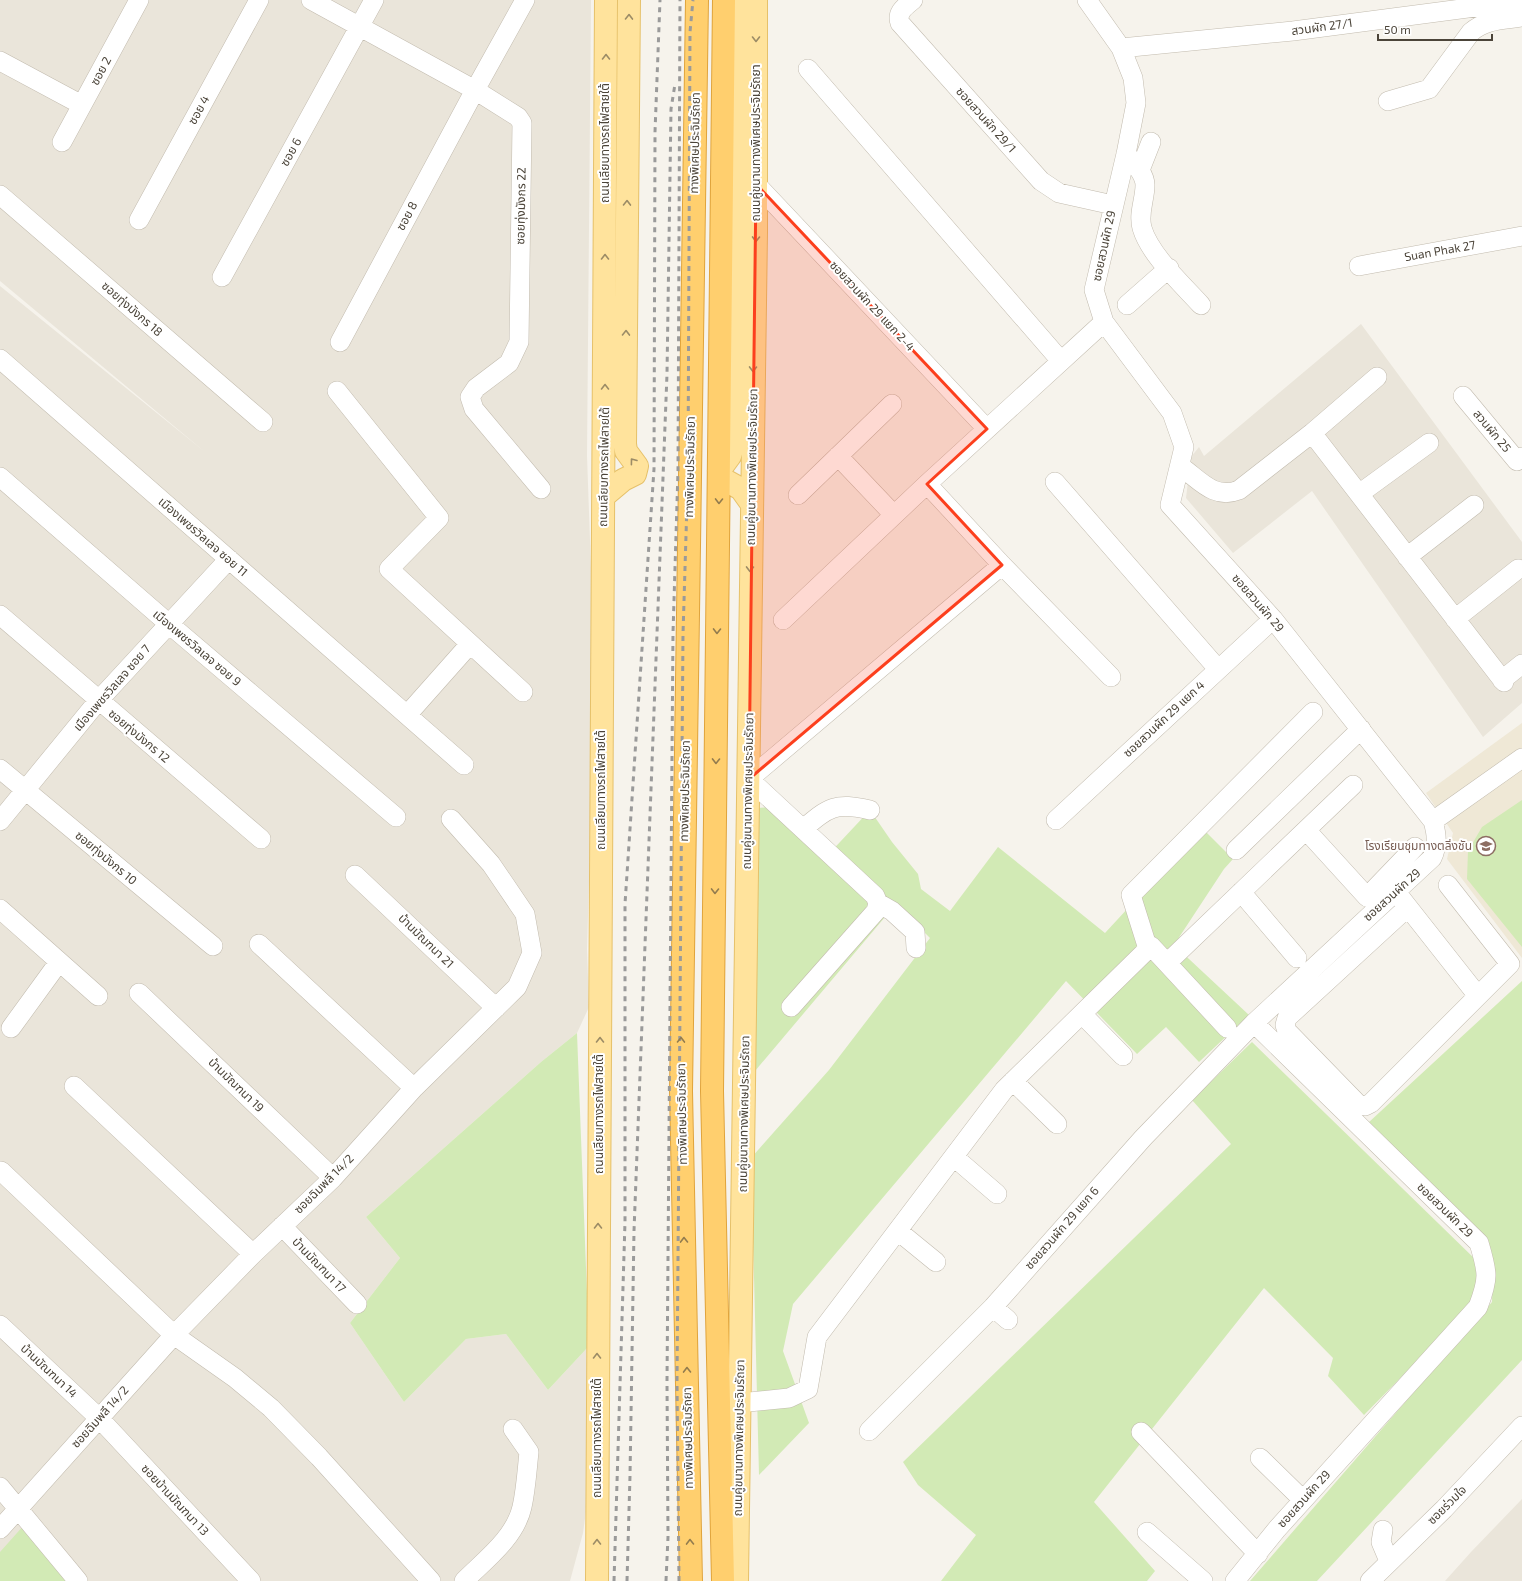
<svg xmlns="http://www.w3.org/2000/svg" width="1522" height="1581" font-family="'Exo 2','Noto Sans Thai',sans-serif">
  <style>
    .residential { fill: #eae5da }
    .education { fill: #efe8d6 }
    .green { fill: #d2eab5 }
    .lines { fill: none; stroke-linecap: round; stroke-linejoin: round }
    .minor-casing { stroke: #c2bbae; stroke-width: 20 }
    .major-casing { stroke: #e6c16a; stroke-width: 24 }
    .highway-casing { stroke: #e0a43c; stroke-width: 24 }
    .minor { stroke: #fff; stroke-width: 19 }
    .major { stroke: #ffe39c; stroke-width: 22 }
    .highway { stroke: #ffcf6e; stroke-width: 22 }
    .rail { stroke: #9a9a9a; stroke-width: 3; stroke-dasharray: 5 5; stroke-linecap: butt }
    .oneway { stroke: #9c8c66 }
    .oneway2 { stroke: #937c4e }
    .marked { fill: #fc3f1d; fill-opacity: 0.2; stroke: #fc3f1d; stroke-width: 3; stroke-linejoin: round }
    .labels { text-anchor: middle; stroke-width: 4; stroke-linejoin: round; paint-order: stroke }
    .street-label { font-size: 12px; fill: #4b4439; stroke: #fff }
    .education-label { font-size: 12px; fill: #785e54; stroke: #fff; text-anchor: end }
  </style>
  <rect width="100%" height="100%" fill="#f6f3ec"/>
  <!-- residential -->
  <path class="residential" d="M 0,0 L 591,0 L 587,456 L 595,680 L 587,949 L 589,1007 L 577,1033 L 541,1062 L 366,1217 L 400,1258 L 350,1323 L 404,1402 L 466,1339 L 506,1334 L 548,1390 L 589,1346 L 586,1511 L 583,1533 L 570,1581 L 0,1581 L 0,286 L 205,452 L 0,281 Z
    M 1361,324 L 1522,542 L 1522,703 L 1483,737 L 1312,491 L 1233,553 L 1186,498 L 1191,457 L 1199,447 L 1204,456 Z
    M 1522,1499 L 1522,1581 L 1445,1581 L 1471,1552 Z"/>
  <!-- education -->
  <path class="education" d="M 1522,723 L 1522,958 L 1447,859 L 1453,833 L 1426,793 Z"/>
  <!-- green -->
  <path class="green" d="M 1522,800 L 1522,947 L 1467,879 L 1468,851 L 1482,827 Z
    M 769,807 L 825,858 L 870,810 L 892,842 L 918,874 L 921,889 L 950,911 L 998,847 L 1105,933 L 1202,828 L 1233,859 L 1224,869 L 1174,945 L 1249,1015 L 1199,1062 L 1166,1027 L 1137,1054 L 1066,981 L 793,1304 L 783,1351 L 809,1423 L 759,1475 L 751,1158 L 829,1070 L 930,938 L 896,904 L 755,1071 L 758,808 Z
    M 1522,981 L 1522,1360 L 1317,1581 L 1250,1581 L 1492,1302 L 1493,1260 L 1368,1123 Z
    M 577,1033 L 589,1346 L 548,1390 L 506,1334 L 466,1339 L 404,1402 L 350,1323 L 400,1258 L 366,1217 L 541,1062 Z
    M 1252,1042 L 1476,1260 L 1483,1294 L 1364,1415 L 1328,1376 L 1333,1358 L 1264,1288 L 1094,1502 L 1155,1571 L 1147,1581 L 941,1581 L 976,1535 L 918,1485 L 903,1462 L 1231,1144 L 1192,1100 Z
    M 25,1524 L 71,1581 L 0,1581 L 0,1552 Z"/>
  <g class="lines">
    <!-- minor casing -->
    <g class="minor-casing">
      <path id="minor" d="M 311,0 L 475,90 L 518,117 L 522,123 L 519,342 L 509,363 L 476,388 L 470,397 L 474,409 L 541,489
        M 913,0 C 906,6 896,12 900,23 L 1041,181 L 1059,193 L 1113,205
        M 1087,0 L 1121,48 L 1133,78 L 1136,103 L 1126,154 L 1094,290 L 1104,322 L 1172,413 L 1184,447 L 1170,505 L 1273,619 L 1433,821 C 1437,835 1438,845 1432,858 L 1254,1023 L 1479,1243 C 1488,1273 1489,1278 1478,1307 L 1277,1529 L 1235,1581
        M 1121,48 L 1293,31 L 1522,1
        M 0,61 L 82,105
        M 808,69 L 1061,361
        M 1388,101 L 1429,89 L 1471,32 C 1486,19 1503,20 1522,17
        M 62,142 L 139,0
        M 1126,154 C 1133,162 1145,173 1145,185 C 1145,200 1138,213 1142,228 C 1150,255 1182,284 1201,305
        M 1140,170 L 1151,142
        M 756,184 L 987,429
        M 0,195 L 263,422
        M 139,220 L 259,0
        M 1359,266 L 1522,236
        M 222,277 L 374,0
        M 1127,305 L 1169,268
        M 340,342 L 475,90 L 525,0
        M 0,359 L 464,765
        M 337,391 L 439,518 L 389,569 L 523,692
        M 1463,396 L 1517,461 L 1522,457
        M 1312,433 L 1377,377
        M 838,456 L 894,515
        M 1180,466 C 1200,480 1214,500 1239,490 L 1312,433 L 1504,682
        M 0,477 L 169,624 L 396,817
        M 1055,482 L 1218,669
        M 927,484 L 1002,565 L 1111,677
        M 1359,494 L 1429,443
        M 798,495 L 892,404
        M 1407,557 L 1474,505
        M 0,615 L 261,839
        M 1455,619 L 1518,569
        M 783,620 L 927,484 L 1104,322
        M 1502,680 L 1522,664
        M 407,715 L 470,644
        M 0,769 L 213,946
        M 1056,820 L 1273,619
        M 0,821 L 98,701 L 229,559
        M 1433,821 L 1522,758
        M 803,829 C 829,807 835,802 870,810
        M 1306,830 L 1367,897 L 1415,847
        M 1236,850 L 1361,729
        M 355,875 L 496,1008
        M 1241,892 L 1297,958
        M 1400,897 L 1478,996 L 1510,964 L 1448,885
        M 878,903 L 892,911 L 915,932 L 916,948
        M 1408,907 L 1287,1018 L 1285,1025 L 1287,1031 L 1359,1105 L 1365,1106 L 1371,1103 L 1478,996
        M 0,909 L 98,996
        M 259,944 L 414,1088
        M 1148,949 L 1131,895 L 1313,712
        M 1167,963 L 1353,785
        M 139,993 L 333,1178
        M 791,1007 L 876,911 L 878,903 L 875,896 L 749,779 L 1002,565
        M 1082,1014 L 1123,1056
        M 11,1028 L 59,962
        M 1013,1081 L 1057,1124
        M 74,1086 L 253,1254
        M 954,1157 L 997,1194
        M 1,1171 L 174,1335 L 235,1378 L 271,1408 L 319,1457 L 431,1581
        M 282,1226 L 357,1304
        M 898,1231 L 936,1262
        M 993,1307 L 1008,1320
        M 0,1325 L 99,1418 L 251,1581
        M 739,1403 L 789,1398 L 808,1389 L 817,1337 L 1004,1090 L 1151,946 L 1227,1028
        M 869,1431 L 993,1307 L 1143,1138 L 1254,1023
        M 1141,1432 L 1258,1554
        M 1260,1458 L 1303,1500
        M 0,1487 L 78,1581
        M 0,1529 L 174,1335 L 253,1254 L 333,1178 L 414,1088 L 517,987 L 532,953 L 525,914 L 491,864 L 451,819
        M 1383,1530 L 1381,1542 L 1389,1561
        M 1147,1532 L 1203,1581
        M 464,1581 C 485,1560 515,1538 522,1507 C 526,1489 527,1470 529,1452 L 513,1429
        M 1370,1581 L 1444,1509 L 1522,1426"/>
    </g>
    <!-- major casing -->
    <g class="major-casing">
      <path id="major" d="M 738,0 L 732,449 L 730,456 L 719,471 L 723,479 L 741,489 L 751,503
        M 604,496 L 623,480 L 635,474 L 637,466 L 626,451 L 625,444 L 629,0
        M 597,1581 L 606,0
        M 737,1581 L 756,232 L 756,0"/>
    </g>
    <!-- highway casing -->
    <g class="highway-casing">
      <path id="highway" d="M 691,1581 L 681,1091 L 697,0
        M 723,1581 L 712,1091 L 724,0"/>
    </g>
    <!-- minor -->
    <use href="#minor" class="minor"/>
    <!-- major -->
    <use href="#major" class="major"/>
    <!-- highway -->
    <use href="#highway" class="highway"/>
    <!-- rail -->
    <path class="rail" d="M 614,1581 L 625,1222 L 625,904 L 654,469 L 655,132 L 660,0
      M 627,1581 L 630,1476 L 634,1231 L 667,374 L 671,109 L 675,84
      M 666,1581 L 668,1537 L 667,1382 L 673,633 L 678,471 L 680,0
      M 679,1581 L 677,1382 L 683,634 L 688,470 L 690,32 L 693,0"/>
  </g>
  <!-- one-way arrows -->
  <defs><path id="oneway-chevron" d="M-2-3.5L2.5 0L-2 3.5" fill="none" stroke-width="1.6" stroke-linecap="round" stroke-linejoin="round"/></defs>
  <g class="oneway">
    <use href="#oneway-chevron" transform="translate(629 17) rotate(-89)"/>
    <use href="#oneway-chevron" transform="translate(756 39) rotate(90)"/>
    <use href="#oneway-chevron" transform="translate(606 57) rotate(-90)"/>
    <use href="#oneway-chevron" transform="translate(627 203) rotate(-89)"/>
    <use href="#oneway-chevron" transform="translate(756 239) rotate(91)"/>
    <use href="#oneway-chevron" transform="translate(605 257) rotate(-90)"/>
    <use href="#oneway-chevron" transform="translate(626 333) rotate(-89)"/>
    <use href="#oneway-chevron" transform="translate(753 369) rotate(91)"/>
    <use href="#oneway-chevron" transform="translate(605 387) rotate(-90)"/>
    <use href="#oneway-chevron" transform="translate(633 461) rotate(-127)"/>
    <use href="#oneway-chevron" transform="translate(750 569) rotate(91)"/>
    <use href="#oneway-chevron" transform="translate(600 1040) rotate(-90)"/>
    <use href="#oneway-chevron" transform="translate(598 1226) rotate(-90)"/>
    <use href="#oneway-chevron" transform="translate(597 1356) rotate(-90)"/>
    <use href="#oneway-chevron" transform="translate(597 1542) rotate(-90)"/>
  </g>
  <g class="oneway2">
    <use href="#oneway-chevron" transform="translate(719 501) rotate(91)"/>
    <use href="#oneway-chevron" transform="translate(717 631) rotate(91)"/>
    <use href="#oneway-chevron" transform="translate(716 761) rotate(91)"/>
    <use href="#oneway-chevron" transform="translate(715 891) rotate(91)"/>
    <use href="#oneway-chevron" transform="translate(681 1040) rotate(-89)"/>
    <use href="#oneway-chevron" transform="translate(684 1240) rotate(-91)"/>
    <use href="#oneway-chevron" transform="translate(687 1370) rotate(-91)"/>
    <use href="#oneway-chevron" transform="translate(690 1542) rotate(-91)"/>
  </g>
  <!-- marked area -->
  <path class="marked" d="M 756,184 L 987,429 L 927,484 L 1002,565 L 749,779 Z"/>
  <!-- icons -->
  <defs>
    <g id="school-ring" transform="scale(1)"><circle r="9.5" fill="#fff" stroke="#8d6e63" stroke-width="1.5"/><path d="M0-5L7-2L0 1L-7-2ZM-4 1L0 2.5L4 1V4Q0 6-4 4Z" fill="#8d6e63"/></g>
  </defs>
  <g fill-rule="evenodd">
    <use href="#school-ring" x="1486" y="846"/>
  </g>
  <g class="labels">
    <!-- street labels -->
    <g class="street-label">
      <text transform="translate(1322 27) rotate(-8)" y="4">สวนผัก 27/1</text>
      <text transform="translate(101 71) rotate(-62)" y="4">ซอย 2</text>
      <text transform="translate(199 110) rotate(-61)" y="4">ซอย 4</text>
      <text transform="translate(986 120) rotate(48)" y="4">ซอยสวนผัก 29/1</text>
      <text transform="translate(605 143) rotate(-90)" y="4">ถนนเลียบทางรถไฟสายใต้</text>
      <text transform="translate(695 143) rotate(-89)" y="4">ทางพิเศษประจิมรัถยา</text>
      <text transform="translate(756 143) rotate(-90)" y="4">ถนนคู่ขนานทางพิเศษประจิมรัถยา</text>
      <text transform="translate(291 152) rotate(-61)" y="4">ซอย 6</text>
      <text transform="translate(521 206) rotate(-89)" y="4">ซอยทุ่งมังกร 22</text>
      <text transform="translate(407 216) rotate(-62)" y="4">ซอย 8</text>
      <text transform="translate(1104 246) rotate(-78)" y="4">ซอยสวนผัก 29</text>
      <text transform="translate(1440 251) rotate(-10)" y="4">Suan Phak 27</text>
      <text transform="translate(872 306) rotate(47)" y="4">ซอยสวนผัก 29 แยก 2-4</text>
      <text transform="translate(132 309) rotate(41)" y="4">ซอยทุ่งมังกร 18</text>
      <text transform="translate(1492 431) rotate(50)" y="4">สวนผัก 25</text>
      <text transform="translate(604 467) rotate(-89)" y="4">ถนนเลียบทางรถไฟสายใต้</text>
      <text transform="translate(690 467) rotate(-89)" y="4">ทางพิเศษประจิมรัถยา</text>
      <text transform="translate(752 467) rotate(-89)" y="4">ถนนคู่ขนานทางพิเศษประจิมรัถยา</text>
      <text transform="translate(203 537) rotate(41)" y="4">เมืองเพชรวิลเลจ ซอย 11</text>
      <text transform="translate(1258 603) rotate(49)" y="4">ซอยสวนผัก 29</text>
      <text transform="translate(197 648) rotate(40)" y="4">เมืองเพชรวิลเลจ ซอย 9</text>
      <text transform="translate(112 688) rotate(-49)" y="4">เมืองเพชรวิลเลจ ซอย 7</text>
      <text transform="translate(1164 719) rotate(-43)" y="4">ซอยสวนผัก 29 แยก 4</text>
      <text transform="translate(139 736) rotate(40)" y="4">ซอยทุ่งมังกร 12</text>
      <text transform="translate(601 790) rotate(-90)" y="4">ถนนเลียบทางรถไฟสายใต้</text>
      <text transform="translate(685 791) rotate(-89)" y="4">ทางพิเศษประจิมรัถยา</text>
      <text transform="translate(748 791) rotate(-89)" y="4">ถนนคู่ขนานทางพิเศษประจิมรัถยา</text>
      <text transform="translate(106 858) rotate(40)" y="4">ซอยทุ่งมังกร 10</text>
      <text transform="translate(1392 895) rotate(-42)" y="4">ซอยสวนผัก 29</text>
      <text transform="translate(426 941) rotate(44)" y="4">บ้านมัณฑนา 21</text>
      <text transform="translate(236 1085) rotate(44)" y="4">บ้านมัณฑนา 19</text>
      <text transform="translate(599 1114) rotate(-90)" y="4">ถนนเลียบทางรถไฟสายใต้</text>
      <text transform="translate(682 1114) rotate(-91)" y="4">ทางพิเศษประจิมรัถยา</text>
      <text transform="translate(744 1114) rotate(-89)" y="4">ถนนคู่ขนานทางพิเศษประจิมรัถยา</text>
      <text transform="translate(324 1184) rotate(-45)" y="4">ซอยฉิมพลี 14/2</text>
      <text transform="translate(1445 1210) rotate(44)" y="4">ซอยสวนผัก 29</text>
      <text transform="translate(1062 1228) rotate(-49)" y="4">ซอยสวนผัก 29 แยก 6</text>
      <text transform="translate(319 1265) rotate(46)" y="4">บ้านมัณฑนา 17</text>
      <text transform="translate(49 1371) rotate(43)" y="4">บ้านมัณฑนา 14</text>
      <text transform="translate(100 1417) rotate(-48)" y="4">ซอยฉิมพลี 14/2</text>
      <text transform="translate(597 1438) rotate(-90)" y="4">ถนนเลียบทางรถไฟสายใต้</text>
      <text transform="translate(688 1438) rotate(-91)" y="4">ทางพิเศษประจิมรัถยา</text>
      <text transform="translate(739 1438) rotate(-89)" y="4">ถนนคู่ขนานทางพิเศษประจิมรัถยา</text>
      <text transform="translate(1304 1499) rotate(-48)" y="4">ซอยสวนผัก 29</text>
      <text transform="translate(175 1500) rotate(47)" y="4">ซอยบ้านมัณฑนา 13</text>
      <text transform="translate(1447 1505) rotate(-45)" y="4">ซอยร่วมใจ</text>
    </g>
    <!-- education labels -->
    <g class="education-label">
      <text x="1472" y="850">โรงเรียนชุมทางตลิ่งชัน</text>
    </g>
  </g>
  <!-- scale -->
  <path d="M1378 34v6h114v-6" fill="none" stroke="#4b4439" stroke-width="2"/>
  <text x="1384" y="34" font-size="12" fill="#4b4439" stroke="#ffffff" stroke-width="3" paint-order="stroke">50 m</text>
</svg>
